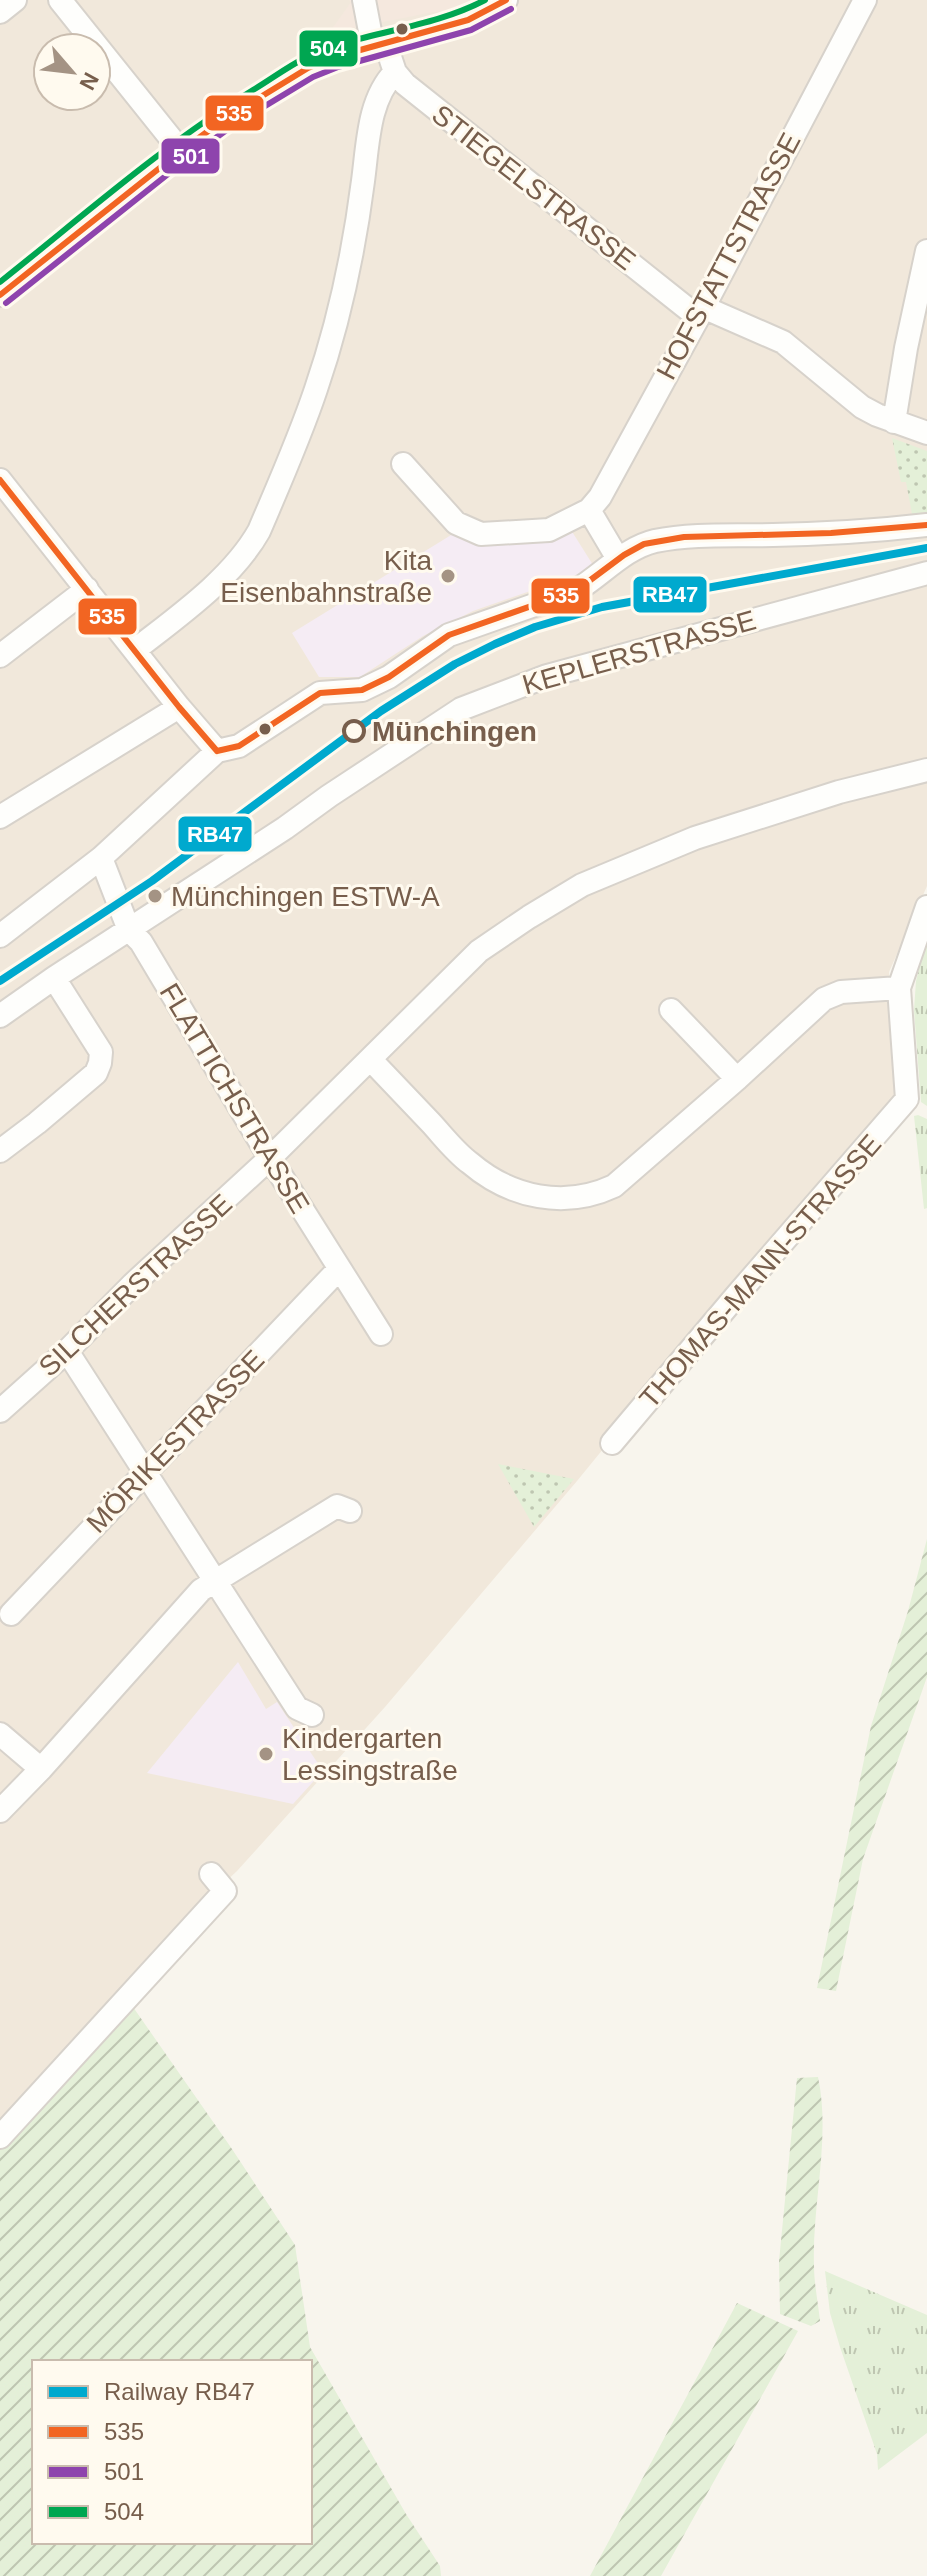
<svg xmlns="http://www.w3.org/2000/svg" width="927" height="2576" font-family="Arial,sans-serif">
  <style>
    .residential { fill: #f1e8db; fill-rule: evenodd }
    .commercial { fill: #f5e8de }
    .education { fill: #f5ecf4 }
    .grass { fill: url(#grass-tufts) }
    .park { fill: url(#park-dots) }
    .garden { fill: url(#garden-furrows); fill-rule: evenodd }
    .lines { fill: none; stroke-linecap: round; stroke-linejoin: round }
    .minor-casing { stroke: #d7d2cb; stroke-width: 26 }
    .minor { stroke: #fefefc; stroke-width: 22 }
    .bus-1-casing { stroke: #fffaef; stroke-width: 12 }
    .bus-2-casing { stroke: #fffaef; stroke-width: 12 }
    .bus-3-casing { stroke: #fffaef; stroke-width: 12 }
    .bus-1 { stroke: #f26522; stroke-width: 6 }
    .bus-2 { stroke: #8e44ad; stroke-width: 6 }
    .bus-3 { stroke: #00a651; stroke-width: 6 }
    .rail-1-casing { stroke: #fffaef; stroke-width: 14 }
    .rail-1 { stroke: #00a9ce; stroke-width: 8 }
    .bus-dot { fill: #775e4c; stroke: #fffaef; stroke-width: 3 }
    .poi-dot { fill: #a49384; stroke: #fffaef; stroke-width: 3 }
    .stop-dot { fill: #fffaef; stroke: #775e4c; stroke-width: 4 }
    .labels { text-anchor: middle; stroke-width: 6; stroke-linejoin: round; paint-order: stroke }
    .street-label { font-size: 28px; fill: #775e4c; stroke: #fffaef }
    .poi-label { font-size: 28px; fill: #775e4c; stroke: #fffaef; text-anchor: start }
    .stop-label { font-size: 28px; font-weight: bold; fill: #775e4c; stroke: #fffaef; text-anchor: start }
    .line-badge { stroke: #fffaef; stroke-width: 3 }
    .badge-label { font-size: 22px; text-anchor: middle; font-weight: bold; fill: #fff }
  </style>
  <defs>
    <pattern id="grass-tufts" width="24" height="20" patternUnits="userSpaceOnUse" patternTransform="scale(2)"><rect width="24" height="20" fill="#e4f0d8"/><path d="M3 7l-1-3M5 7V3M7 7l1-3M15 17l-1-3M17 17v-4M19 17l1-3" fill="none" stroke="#bec6b1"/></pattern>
    <pattern id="park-dots" width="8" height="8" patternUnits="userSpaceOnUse" patternTransform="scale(2)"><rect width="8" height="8" fill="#e4f0d8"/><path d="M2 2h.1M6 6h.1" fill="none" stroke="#bec6b1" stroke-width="1.8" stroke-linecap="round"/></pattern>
    <pattern id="garden-furrows" width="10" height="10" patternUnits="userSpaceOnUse" patternTransform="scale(2)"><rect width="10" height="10" fill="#e4f0d8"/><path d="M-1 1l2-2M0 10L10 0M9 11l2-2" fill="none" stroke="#bec6b1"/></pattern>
  </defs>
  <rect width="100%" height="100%" fill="#f8f5ed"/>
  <!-- residential -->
  <path class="residential" d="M 0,0 L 927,0 L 927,886 L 889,972 L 897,1098 L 731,1292 L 577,1481 L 385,1707 L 237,1871 L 204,1902 L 0,2124 ZM 48,48 L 96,48 L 96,96 L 48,96 Z"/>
  <!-- commercial -->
  <path class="commercial" d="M 349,0 L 469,0 L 475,3 L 458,11 L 433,12 L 334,32 L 331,30 L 351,2 Z"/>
  <!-- education -->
  <path class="education" d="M 571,530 L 593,565 L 579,574 L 473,611 L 423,636 L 360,677 L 319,677 L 292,633 L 456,532 Z
    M 238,1662 L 266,1709 L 277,1702 L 319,1765 L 321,1773 L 293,1804 L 147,1773 Z"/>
  <!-- grass -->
  <path class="grass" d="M 927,936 L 927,1106 L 921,1102 L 914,1010 L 916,981 Z
    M 918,1115 L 927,1119 L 927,1208 L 924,1209 L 914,1116 Z
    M 825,2271 L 927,2315 L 927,2433 L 878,2470 L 877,2454 L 840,2347 L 830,2313 Z"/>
  <!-- park -->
  <path class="park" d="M 892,438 L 927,451 L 927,512 L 912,514 L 906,482 L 901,482 Z
    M 498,1464 L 574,1479 L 534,1527 Z"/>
  <!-- garden -->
  <path class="garden" d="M 927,1539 L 927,1677 L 863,1859 L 836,1991 L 817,1988 L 871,1726 L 908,1611 Z
    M 133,2007 L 232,2149 L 295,2245 L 310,2347 L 406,2514 L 440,2566 L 441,2576 L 0,2576 L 0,2149 ZM 34,2362 L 310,2362 L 310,2542 L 34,2542 Z
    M 818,2077 C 831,2138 812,2203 814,2265 C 814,2283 818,2302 820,2321 L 811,2326 L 780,2314 L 779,2261 L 797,2078 Z
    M 737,2303 L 798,2331 L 661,2576 L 590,2576 Z"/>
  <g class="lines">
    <!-- minor casing -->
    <g class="minor-casing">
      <path id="minor" d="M 60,0 L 181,151
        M 364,0 L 373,47
        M 0,12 L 15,0
        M 391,60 L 395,72 L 405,84 L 689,310 L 699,316
        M 0,295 L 181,151 L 226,118 L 308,68 L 335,57 L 427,33 L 468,20 L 506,0
        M 703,307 L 783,342 L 862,407 L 877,415 L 927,433
        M 894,422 L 906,348 L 927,251
        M 403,464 L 456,523 L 481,534 L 549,530 L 589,510
        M 0,480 L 179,707 L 217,751
        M 618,559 L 589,510 L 600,497 L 699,316 L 865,0
        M 135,650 C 177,617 232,579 259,531 C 279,484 300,437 316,389 C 339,322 354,251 363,181 C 368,144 368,100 395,72
        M 0,656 L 87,589
        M 0,817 L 179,707
        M 101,858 L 129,930 L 141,942 L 270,1158 L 381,1334
        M 0,936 L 101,858 L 217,751 L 239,746 L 320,693 L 362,690 L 389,677 L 449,635 L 577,590 C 603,574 625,548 655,541 C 693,533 735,536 773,535 C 824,534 876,531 927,525
        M 671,1010 L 737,1079
        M 0,1016 L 54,978 L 285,828 L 329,796 L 461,709 L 547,676 L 927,573
        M 371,1060 C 391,1081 411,1102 431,1123 C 443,1136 455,1152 470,1163 C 511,1198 565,1209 614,1186 L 737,1079 L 824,999 L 841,992 L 899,988
        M 0,1151 L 37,1123 L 96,1073 L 100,1063 L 101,1052 L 54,978
        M 67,1351 L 297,1708 L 312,1715
        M 0,1411 L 67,1351 L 133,1284 L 270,1158 L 479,951 L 529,917 L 582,885 L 695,838 L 839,792 L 927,770
        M 612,1443 L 736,1296 L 907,1099 L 899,988 L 927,907
        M 11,1614 L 339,1269
        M 0,1734 L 41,1769
        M 0,1811 L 41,1769 L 201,1590 L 337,1506 L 350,1511
        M 0,2137 L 225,1891 L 211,1874"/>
    </g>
    <!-- minor -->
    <use href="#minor" class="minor"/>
    <!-- bus-1 casing -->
    <g class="bus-1-casing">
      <path id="bus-1" d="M 0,295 L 181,151 L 226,118 L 308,68 L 335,57 L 468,20 L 506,0
        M 0,480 L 179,707 L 217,751
        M 217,751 L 239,746 L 320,693 L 362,690 L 389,677 L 449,635 L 577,590 L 624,555 L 644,544 L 684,537 L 831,533 L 927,525"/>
    </g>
    <!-- bus-2 casing -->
    <g class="bus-2-casing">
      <path id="bus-2" d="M 6,303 L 187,159 L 232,126 L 313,77 L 338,67 L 471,30 L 511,9"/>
    </g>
    <!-- bus-3 casing -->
    <g class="bus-3-casing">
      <path id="bus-3" d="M 0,282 C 82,217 163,145 253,90 C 270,80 287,67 305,58 C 362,31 428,30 485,0"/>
    </g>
    <!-- bus-1 -->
    <use href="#bus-1" class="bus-1"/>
    <!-- bus-2 -->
    <use href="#bus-2" class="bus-2"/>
    <!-- bus-3 -->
    <use href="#bus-3" class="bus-3"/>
    <!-- rail-1 casing -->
    <g class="rail-1-casing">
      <path id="rail-1" d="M 0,981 L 152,881 L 381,711 L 455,664 L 495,644 L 535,627 L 602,607 L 927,548"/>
    </g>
    <!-- rail-1 -->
    <use href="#rail-1" class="rail-1"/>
  </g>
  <!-- markers -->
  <g class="bus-dot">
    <circle cx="402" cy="29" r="7"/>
    <circle cx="265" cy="729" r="7"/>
  </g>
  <g class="poi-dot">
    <circle cx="448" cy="576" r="8"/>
    <circle cx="155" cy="896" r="8"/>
    <circle cx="266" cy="1754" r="8"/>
  </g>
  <circle class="stop-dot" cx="354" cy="731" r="10"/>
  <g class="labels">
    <!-- street labels -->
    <g class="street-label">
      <text transform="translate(534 187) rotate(38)" y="10">STIEGELSTRASSE</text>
      <text transform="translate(728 256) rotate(-62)" y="10">HOFSTATTSTRASSE</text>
      <text transform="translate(639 652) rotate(-16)" y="10">KEPLERSTRASSE</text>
      <text transform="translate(235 1098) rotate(59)" y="10">FLATTICHSTRASSE</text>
      <text transform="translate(760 1271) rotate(-49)" y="10">THOMAS-MANN-STRASSE</text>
      <text transform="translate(135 1285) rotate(-43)" y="10">SILCHERSTRASSE</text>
      <text transform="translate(175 1441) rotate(-46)" y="10">MÖRIKESTRASSE</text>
    </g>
    <!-- poi labels -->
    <g class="poi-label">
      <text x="432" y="570" text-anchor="end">Kita<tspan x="432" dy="32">Eisenbahnstraße</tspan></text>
      <text x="171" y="906">Münchingen ESTW-A</text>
      <text x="282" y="1748">Kindergarten<tspan x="282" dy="32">Lessingstraße</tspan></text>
    </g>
    <!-- stop labels -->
    <g class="stop-label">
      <text x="372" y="741">Münchingen</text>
    </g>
  </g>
  <g class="line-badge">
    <rect x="298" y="29" width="61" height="39" rx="8" fill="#00a651"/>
    <rect x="204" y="94" width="61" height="38" rx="8" fill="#f26522"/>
    <rect x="160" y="137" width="61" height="38" rx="8" fill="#8e44ad"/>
    <rect x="632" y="575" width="76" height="39" rx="8" fill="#00a9ce"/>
    <rect x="530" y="577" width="61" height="38" rx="8" fill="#f26522"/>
    <rect x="77" y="597" width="61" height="39" rx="8" fill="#f26522"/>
    <rect x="177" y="815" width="76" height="38" rx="8" fill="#00a9ce"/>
  </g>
  <g class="badge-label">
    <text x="328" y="56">504</text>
    <text x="234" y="121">535</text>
    <text x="191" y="164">501</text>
    <text x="670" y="602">RB47</text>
    <text x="561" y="603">535</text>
    <text x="107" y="624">535</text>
    <text x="215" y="842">RB47</text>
  </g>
  <!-- legend -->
  <rect x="32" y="2360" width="280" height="184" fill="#fffaef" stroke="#c9bcae" stroke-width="2"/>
  <rect x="48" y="2386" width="40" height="12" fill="#00a9ce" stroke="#c9bcae" stroke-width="2"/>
  <text x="104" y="2400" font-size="24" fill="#775e4c">Railway RB47</text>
  <rect x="48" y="2426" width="40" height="12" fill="#f26522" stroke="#c9bcae" stroke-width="2"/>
  <text x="104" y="2440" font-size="24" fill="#775e4c">535</text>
  <rect x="48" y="2466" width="40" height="12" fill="#8e44ad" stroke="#c9bcae" stroke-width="2"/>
  <text x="104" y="2480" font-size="24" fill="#775e4c">501</text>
  <rect x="48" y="2506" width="40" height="12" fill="#00a651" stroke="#c9bcae" stroke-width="2"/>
  <text x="104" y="2520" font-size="24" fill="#775e4c">504</text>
  <!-- north arrow -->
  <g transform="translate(72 72) rotate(118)"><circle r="38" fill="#fffaef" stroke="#c9bcae" stroke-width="2"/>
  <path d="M0-6L14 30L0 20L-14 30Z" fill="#a49384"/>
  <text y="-12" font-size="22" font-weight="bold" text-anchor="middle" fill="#775e4c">N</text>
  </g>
</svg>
